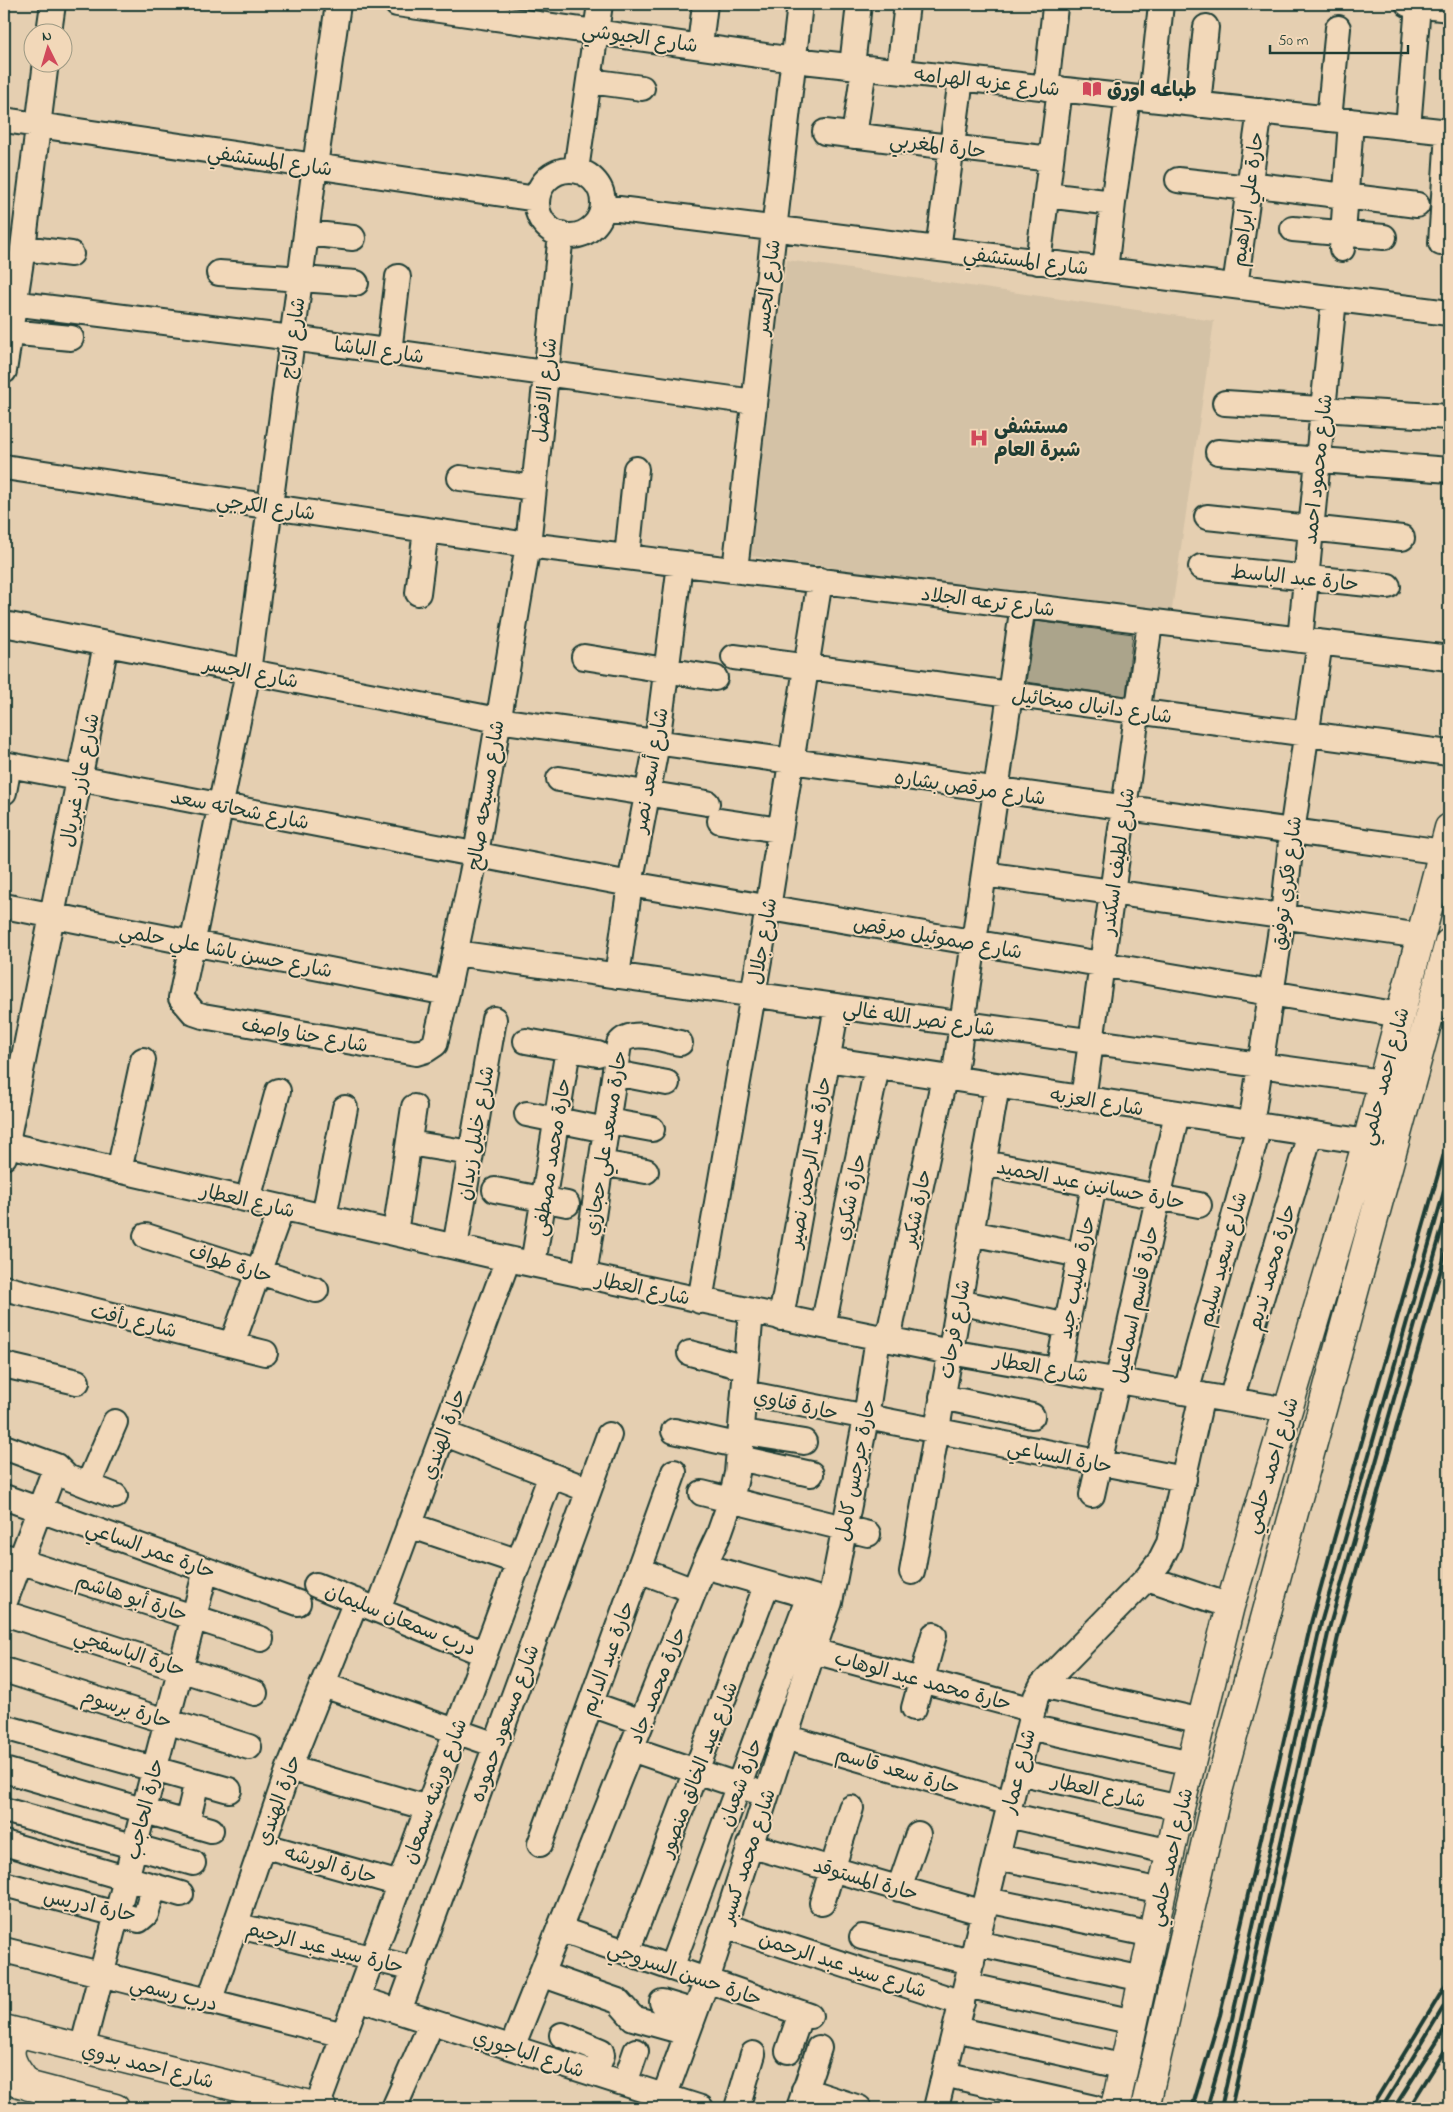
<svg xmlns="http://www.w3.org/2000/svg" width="1453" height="2112" font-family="'Indie Flower','Playpen Sans Arabic',sans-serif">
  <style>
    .built { fill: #d4c2a6 }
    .building { fill: #aba48b; stroke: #1f3d34 }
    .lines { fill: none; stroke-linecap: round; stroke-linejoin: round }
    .minor-casing { stroke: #1f3d34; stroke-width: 28 }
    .major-casing { stroke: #1f3d34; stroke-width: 31 }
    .minor { stroke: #f2d8b9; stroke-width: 24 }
    .major { stroke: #f2d8b9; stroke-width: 28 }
    .rail { stroke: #1f3d34; stroke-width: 4 }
    .labels { text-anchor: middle; stroke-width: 4; stroke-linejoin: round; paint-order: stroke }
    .street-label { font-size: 20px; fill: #1f3d34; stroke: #f2d8b9 }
    .poi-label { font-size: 20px; font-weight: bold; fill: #1f3d34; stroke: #f2d8b9; text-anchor: start }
  </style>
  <rect width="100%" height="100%" fill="#e5cfb1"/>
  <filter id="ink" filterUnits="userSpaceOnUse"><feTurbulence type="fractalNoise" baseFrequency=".02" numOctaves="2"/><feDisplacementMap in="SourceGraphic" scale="10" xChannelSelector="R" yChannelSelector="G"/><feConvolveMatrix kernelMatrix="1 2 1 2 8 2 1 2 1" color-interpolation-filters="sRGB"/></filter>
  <g filter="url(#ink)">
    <!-- built -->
    <path class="built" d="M 787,260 L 1214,321 L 1171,616 L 744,555 Z"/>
    <!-- building -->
    <path class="building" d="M 1035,621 L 1133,634 L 1126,696 L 1026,682 Z"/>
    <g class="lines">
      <!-- minor casing -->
      <g class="minor-casing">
        <path id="minor" d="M 338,4 L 315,166 L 248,672 L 181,998 L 194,1013 L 203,1016 L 416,1053 L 426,1050 L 435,1044 L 447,993 L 476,854 L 528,545 L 561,234
          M 397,4 L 794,60 L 1449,132
          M 1408,4 L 1449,9
          M 49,32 L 53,4
          M 700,45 L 705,4
          M 852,66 L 859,4
          M 899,71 L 907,4
          M 590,81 L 642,88
          M 1046,88 L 1055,7
          M 1151,99 L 1161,4
          M 1198,105 L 1206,27
          M 1329,119 L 1338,28
          M 4,120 L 537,199
          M 1408,128 L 1418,5
          M 825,132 L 1051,159
          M 854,136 L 864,68
          M537 203a33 33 0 1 1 66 0a33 33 0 1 1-66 0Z
          M 576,170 L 600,4
          M 1178,180 L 1249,188
          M 1249,184 L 1417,205
          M 1046,195 L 1113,203
          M 603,207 L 1449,313
          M 1293,229 L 1384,237
          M 306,233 L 353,238
          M 1441,243 L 1448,132
          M 23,248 L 71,254
          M 938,249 L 961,79
          M 1342,249 L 1351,121
          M 1038,262 L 1060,89
          M 1105,270 L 1113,203 L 1128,97
          M 219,273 L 356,283
          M 1235,286 L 1260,111
          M 4,302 L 292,338 L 754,402
          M 9,332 L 71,338
          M 389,352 L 398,277
          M 4,371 L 23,248 L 46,62
          M 1225,403 L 1449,417
          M 1218,452 L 1449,470
          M 4,467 L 528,545 L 1449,658
          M 460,478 L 534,488
          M 1207,517 L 1402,538
          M 627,557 L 636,469
          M 1201,567 L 1388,586
          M 735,570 L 800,4
          M 418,593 L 426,530
          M 4,624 L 498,720 L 1443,852
          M 1300,640 L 1334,299
          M 584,657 L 715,678
          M 734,657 L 1449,753
          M 4,764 L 630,884 L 1400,1015
          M 559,779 L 707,803
          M 4,792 L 9,765
          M 720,821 L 779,830
          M 984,874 L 1421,936
          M 4,906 L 447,993
          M 455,953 L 1382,1082
          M 617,976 L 630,884 L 657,743 L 680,564
          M 526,1041 L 598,1054
          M 827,1059 L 1367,1142
          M 615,1073 L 667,1083
          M 954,1079 L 1023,605
          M 1083,1099 L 1150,623
          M 527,1114 L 606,1130
          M 608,1121 L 652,1129
          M 1251,1125 L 1283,916 L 1292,832 L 1320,642
          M 409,1143 L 471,1153
          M 4,1144 L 508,1259 L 823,1326 L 950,1352 L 1288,1410
          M 4,1157 L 106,644
          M 601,1163 L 646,1171
          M 984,1163 L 1199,1205
          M 119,1171 L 143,1060
          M 495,1190 L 567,1204
          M 248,1199 L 278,1091
          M 324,1217 L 345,1108
          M 395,1233 L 414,1107
          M 971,1233 L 1080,1255
          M 146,1236 L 316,1290
          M 455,1247 L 494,1019
          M 533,1264 L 568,1049
          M 584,1276 L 619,1044 C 631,1027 663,1040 680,1043
          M 4,1288 L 265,1353
          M 700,1301 L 768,908 L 820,580
          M 959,1302 L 1067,1326
          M 781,1318 L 837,1006
          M 823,1326 L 877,1067
          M 888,1339 L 944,1078
          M 232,1344 L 282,1207
          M 690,1353 L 746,1368
          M 4,1365 L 77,1382
          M 1058,1370 L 1094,1185
          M 1186,1392 L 1259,1126
          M 744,1393 L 1184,1479
          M 942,1397 L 1032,1416
          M 1231,1400 L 1310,1134
          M 674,1431 L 741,1446
          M 742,1432 L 804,1442
          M 443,1433 L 589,1490
          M 4,1447 L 56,1466 L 67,1477 L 115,1496
          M 739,1458 L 811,1474
          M 88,1485 L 115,1422
          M 702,1493 L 868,1534
          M 1092,1495 L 1177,1113
          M 4,1497 L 298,1603
          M 409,1525 L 519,1562
          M 4,1556 L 261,1639
          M 704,1566 L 824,1600
          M 639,1570 L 694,1591
          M 912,1572 L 997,1086
          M 1147,1578 L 1230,1606
          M 316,1585 L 485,1654
          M 4,1604 L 56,1466
          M 378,1610 L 508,1259
          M 4,1613 L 255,1693
          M 813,1651 L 1033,1710
          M 4,1670 L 249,1747
          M 323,1685 L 496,1745
          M 1042,1685 L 1202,1721
          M 591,1704 L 642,1722
          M 914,1708 L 934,1635
          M 4,1727 L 229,1790
          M 1029,1727 L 1191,1763
          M 785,1737 L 1010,1803
          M 631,1749 L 752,1790
          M 289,1768 L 428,1808
          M 4,1770 L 211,1830
          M 1018,1772 L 1180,1808
          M 4,1810 L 193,1863
          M 1008,1815 L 1171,1852
          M 187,1823 L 197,1781
          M 4,1843 L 181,1894
          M 540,1844 L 674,1472
          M 262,1845 L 400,1884
          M 749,1845 L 984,1913
          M 997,1857 L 1162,1891
          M 4,1884 L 139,1920 L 146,1914 L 154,1886
          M 899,1889 L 918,1834
          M 987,1900 L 1153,1935
          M 822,1903 L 851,1808
          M 235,1925 L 415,1969
          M 725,1926 L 962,2003
          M 559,1929 L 810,2016
          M 862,1937 L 972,1962
          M 976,1943 L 1143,1979
          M 4,1950 L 344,2035
          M 627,1952 L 767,1584
          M 671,1968 L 809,1596
          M 541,1974 L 618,2001 L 633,2018 L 687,2033
          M 966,1985 L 1134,2022
          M 357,1998 L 701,2108
          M 209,2002 L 289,1768 L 356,1601
          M 662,2002 L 695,2012
          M 399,2011 L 609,1435
          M 955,2029 L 1125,2067
          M 562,2035 L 601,2051 L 602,2055 L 595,2074
          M 512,2047 L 704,1566 L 719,1534 L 731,1500 L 737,1473 L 751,1311
          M 82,2049 L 206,1570
          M 788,2051 L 801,2013
          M 944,2074 L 1094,2108
          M 625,2083 L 636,2051
          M 804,2090 L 859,2108
          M 317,2107 L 551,1475
          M 394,2108 L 432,2022
          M 660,2108 L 707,1980 L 813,1651 L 830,1602 L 866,1418 L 878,1337
          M 737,2108 L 753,2054
          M 799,2108 L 819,2048
          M 936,2108 L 1036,1697 L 1042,1685 L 1147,1578 L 1160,1561 L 1169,1543 L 1202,1395"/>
      </g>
      <!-- major casing -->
      <g class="major-casing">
        <path id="major" d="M 4,2029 L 322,2108
          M 21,2033 C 0,2051 15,2069 29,2086
          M 4,2079 L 115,2108
          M 1115,2108 L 1180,1808 L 1230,1606 L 1367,1142 L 1449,828
          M 1145,2108 L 1214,1806 L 1449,943"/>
      </g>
      <!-- minor -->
      <use href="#minor" class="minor"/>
      <!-- major -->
      <use href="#major" class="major"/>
      <!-- rail -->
      <path class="rail" d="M 1192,2108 L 1220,2015 L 1311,1623 L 1334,1539 L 1449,1136
        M 1207,2108 L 1232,2019 L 1321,1623 L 1449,1174
        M 1221,2108 L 1330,1625 L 1449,1204
        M 1231,2108 L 1340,1628 L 1449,1241
        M 1371,2108 L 1449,1980
        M 1382,2108 L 1449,1998
        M 1394,2108 L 1449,2022
        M 1409,2108 L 1449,2044"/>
    </g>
  </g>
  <!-- icons -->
  <defs>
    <g id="library-bare" transform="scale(1.5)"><path d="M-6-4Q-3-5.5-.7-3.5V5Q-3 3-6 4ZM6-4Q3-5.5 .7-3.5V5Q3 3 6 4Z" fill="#d1495b" stroke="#f2d8b9" stroke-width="2.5" paint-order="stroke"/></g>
    <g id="hospital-bare" transform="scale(1.5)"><path d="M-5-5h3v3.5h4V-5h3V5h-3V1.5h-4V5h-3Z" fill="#d1495b" stroke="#f2d8b9" stroke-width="2.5" paint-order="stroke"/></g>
  </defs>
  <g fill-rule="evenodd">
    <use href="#library-bare" x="1092" y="89"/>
    <use href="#hospital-bare" x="979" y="438"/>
  </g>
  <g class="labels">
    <!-- street labels -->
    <g class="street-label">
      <text transform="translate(640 37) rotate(8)" y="7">شارع الجيوشي</text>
      <text transform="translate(987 81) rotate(6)" y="7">شارع عزبه الهرامه</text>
      <text transform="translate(938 145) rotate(7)" y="7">حارة المغربي</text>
      <text transform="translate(270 160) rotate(8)" y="7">شارع المستشفي</text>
      <text transform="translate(1247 199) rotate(-82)" y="7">حارة علي ابراهيم</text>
      <text transform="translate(1026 260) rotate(7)" y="7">شارع المستشفي</text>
      <text transform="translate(767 287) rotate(-83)" y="7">شارع الجسر</text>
      <text transform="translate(292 338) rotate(-82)" y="7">شارع التاج</text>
      <text transform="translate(379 350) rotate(8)" y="7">شارع الباشا</text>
      <text transform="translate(544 390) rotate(-84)" y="7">شارع الافضل</text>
      <text transform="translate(1317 469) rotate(-84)" y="7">شارع محمود احمد</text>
      <text transform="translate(266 506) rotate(8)" y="7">شارع الكرجي</text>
      <text transform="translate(1295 577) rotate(6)" y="7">حارة عبد الباسط</text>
      <text transform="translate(988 601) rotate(7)" y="7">شارع ترعه الجلاد</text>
      <text transform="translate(251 672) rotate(11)" y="7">شارع الجسر</text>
      <text transform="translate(1092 705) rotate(8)" y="7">شارع دانيال ميخائيل</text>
      <text transform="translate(650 770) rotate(-80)" y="7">شارع أسعد نصر</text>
      <text transform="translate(79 780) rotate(-79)" y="7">شارع عازر غبريال</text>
      <text transform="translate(970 787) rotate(8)" y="7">شارع مرقص بشاره</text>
      <text transform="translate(485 795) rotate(-81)" y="7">شارع مسيحه صالح</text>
      <text transform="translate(240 809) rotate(11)" y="7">شارع شحاته سعد</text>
      <text transform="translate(1117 861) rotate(-82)" y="7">شارع لطيف اسكندر</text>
      <text transform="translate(1286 883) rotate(-83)" y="7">شارع فكري توفيق</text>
      <text transform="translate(938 937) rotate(10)" y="7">شارع صموئيل مرقص</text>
      <text transform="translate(762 941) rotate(-80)" y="7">شارع جلال</text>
      <text transform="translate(226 950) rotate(11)" y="7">شارع حسن باشا علي حلمي</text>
      <text transform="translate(919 1018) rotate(8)" y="7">شارع نصر الله غالي</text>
      <text transform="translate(305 1034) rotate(10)" y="7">شارع حنا واصف</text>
      <text transform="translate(1384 1076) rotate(-75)" y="7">شارع احمد حلمي</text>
      <text transform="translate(1097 1101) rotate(9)" y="7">شارع العزبه</text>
      <text transform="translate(475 1133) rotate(-80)" y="7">شارع خليل زيدان</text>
      <text transform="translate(605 1143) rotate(-81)" y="7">حارة مسعد علي حجازي</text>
      <text transform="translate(551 1157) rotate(-81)" y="7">حارة محمد مصطفى</text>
      <text transform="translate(809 1162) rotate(-80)" y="7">حارة عبد الرحمن نصير</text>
      <text transform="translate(1091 1184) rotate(11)" y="7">حارة حسانين عبد الحميد</text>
      <text transform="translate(850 1197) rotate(-78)" y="7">حارة شكري</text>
      <text transform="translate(248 1200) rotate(13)" y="7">شارع العطار</text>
      <text transform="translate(916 1208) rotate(-78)" y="7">حارة شكير</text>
      <text transform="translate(1222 1259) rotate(-75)" y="7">شارع سعيد سليم</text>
      <text transform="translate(231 1263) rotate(18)" y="7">حارة طواف</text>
      <text transform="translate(1271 1267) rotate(-74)" y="7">حارة محمد نديم</text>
      <text transform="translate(1076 1277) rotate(-79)" y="7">حارة صليب جيد</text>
      <text transform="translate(643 1288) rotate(12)" y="7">شارع العطار</text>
      <text transform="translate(1135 1304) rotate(-78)" y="7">حارة قاسم اسماعيل</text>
      <text transform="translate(134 1320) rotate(14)" y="7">شارع رأفت</text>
      <text transform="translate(954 1329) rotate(-80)" y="7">شارع فرحات</text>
      <text transform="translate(1041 1367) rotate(10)" y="7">شارع العطار</text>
      <text transform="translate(796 1404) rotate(12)" y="7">حارة قناوي</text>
      <text transform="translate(443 1434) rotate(-70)" y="7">حارة الهندي</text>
      <text transform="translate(1060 1456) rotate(11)" y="7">حارة السباعي</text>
      <text transform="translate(1271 1465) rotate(-73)" y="7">شارع احمد حلمي</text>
      <text transform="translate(855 1470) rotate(-79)" y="7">حارة جرجس كامل</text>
      <text transform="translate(151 1549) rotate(20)" y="7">حارة عمر الساعي</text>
      <text transform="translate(132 1597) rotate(18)" y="7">حارة أبو هاشم</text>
      <text transform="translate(401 1619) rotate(22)" y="7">درب سمعان سليمان</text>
      <text transform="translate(130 1652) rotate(18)" y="7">حارة الباسفجي</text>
      <text transform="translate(607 1658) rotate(-70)" y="7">حارة عبد الدايم</text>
      <text transform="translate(923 1680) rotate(15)" y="7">حارة محمد عبد الوهاب</text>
      <text transform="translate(657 1685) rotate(-68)" y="7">حارة محمد جاد</text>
      <text transform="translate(127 1708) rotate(17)" y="7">حارة برسوم</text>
      <text transform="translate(504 1723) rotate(-70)" y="7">شارع مسعود حموده</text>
      <text transform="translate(698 1769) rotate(-69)" y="7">شارع عبد الخالق منصور</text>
      <text transform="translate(898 1770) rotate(16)" y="7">حارة سعد قاسم</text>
      <text transform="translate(1018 1771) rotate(-76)" y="7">شارع عمار</text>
      <text transform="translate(740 1782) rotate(-70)" y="7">حارة شعبان</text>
      <text transform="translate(1099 1790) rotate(13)" y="7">شارع العطار</text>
      <text transform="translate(434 1791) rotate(-70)" y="7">شارع ورشه سمعان</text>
      <text transform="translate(278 1800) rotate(-70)" y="7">حارة الهندي</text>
      <text transform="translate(144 1809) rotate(-76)" y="7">حارة الحاجب</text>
      <text transform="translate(747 1856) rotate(-72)" y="7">شارع محمد كسبر</text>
      <text transform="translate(1170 1857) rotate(-77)" y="7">شارع احمد حلمي</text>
      <text transform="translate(331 1864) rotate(16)" y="7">حارة الورشه</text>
      <text transform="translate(866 1879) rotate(16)" y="7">حارة المستوقد</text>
      <text transform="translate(90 1905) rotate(12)" y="7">حارة ادريس</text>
      <text transform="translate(325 1947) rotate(14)" y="7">حارة سيد عبد الرحيم</text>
      <text transform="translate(843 1964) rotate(18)" y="7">شارع سيد عبد الرحمن</text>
      <text transform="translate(685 1973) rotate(19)" y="7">حارة حسن السروجي</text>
      <text transform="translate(174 1993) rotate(14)" y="7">درب رسمي</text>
      <text transform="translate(529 2053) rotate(18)" y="7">شارع الباجوري</text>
      <text transform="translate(148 2065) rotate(14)" y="7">شارع احمد بدوي</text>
    </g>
    <!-- poi labels -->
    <g class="poi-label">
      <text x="1107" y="96">طباعه اورق</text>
      <text x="994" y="433">مستشفى<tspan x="994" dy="23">شبرة العام</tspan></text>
    </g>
  </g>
  <!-- margin -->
  <rect width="1453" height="2112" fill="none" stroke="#f2d8b9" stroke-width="20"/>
  <rect x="10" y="10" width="1433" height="2092" fill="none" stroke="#1f3d34" stroke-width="2" filter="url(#ink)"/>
  <!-- north arrow -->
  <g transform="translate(48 48) rotate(355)"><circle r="24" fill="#f2d8b9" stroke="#9e9a84"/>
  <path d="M0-4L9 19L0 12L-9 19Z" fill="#d1495b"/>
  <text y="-8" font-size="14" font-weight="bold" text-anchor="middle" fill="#1f3d34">N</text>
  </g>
  <!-- scale -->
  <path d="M1270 45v8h138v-8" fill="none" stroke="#1f3d34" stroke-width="2.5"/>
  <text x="1278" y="45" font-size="15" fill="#1f3d34" stroke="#f2d8b9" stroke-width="4" paint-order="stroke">50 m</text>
</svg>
